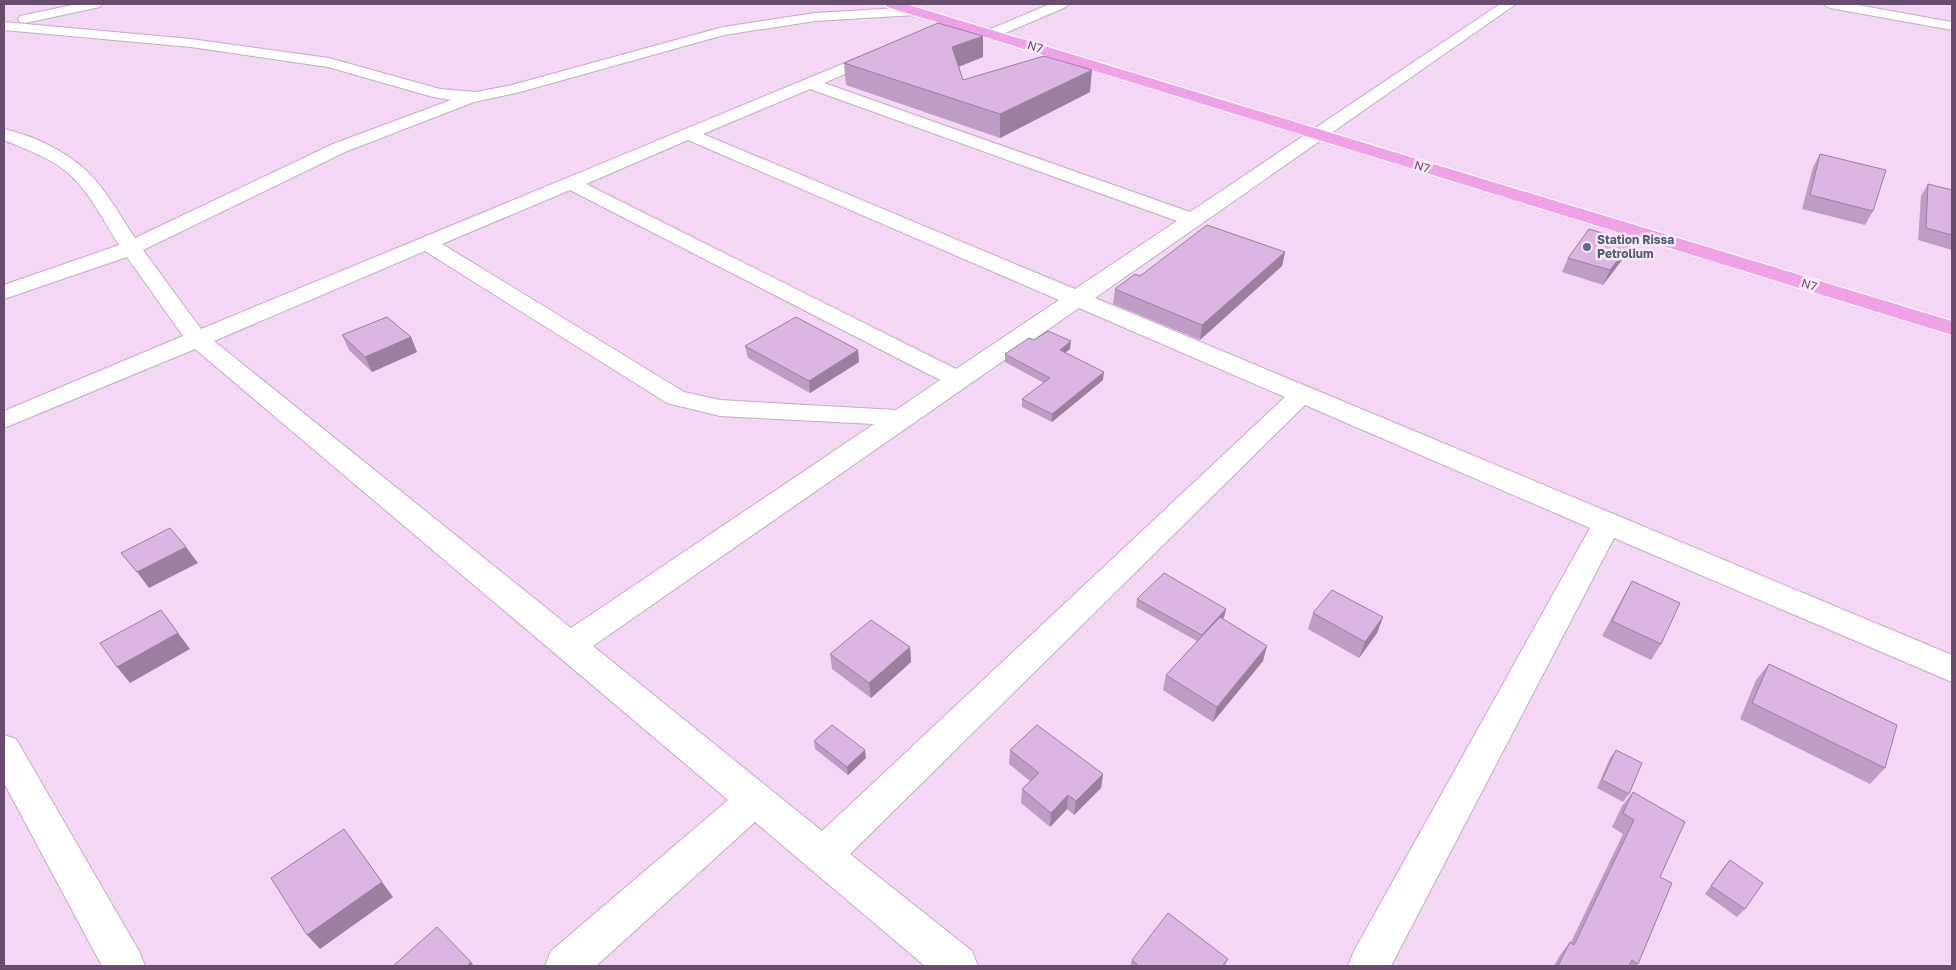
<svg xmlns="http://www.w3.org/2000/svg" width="1956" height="970" font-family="'Golos Text',sans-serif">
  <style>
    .residential { fill: #f4d7f4 }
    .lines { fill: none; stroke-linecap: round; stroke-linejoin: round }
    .minor-casing { stroke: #c5abc8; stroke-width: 2 }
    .major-casing { stroke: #fff; stroke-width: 2 }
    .minor { fill: #fff; fill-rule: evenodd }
    .major { fill: #f0a2e9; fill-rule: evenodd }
    .wall { fill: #bd9dc3 }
    .shaded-wall { fill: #9a7f9f }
    .building { fill: #dcb6e3; stroke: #9a7f9f }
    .service-dot { fill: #5c6f8a; stroke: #fce7fb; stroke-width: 2 }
    .labels { text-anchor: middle; stroke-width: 5; stroke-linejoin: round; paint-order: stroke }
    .far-street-label { font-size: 12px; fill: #674c6d; stroke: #fce7fb }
    .far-service-label { font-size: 12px; font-weight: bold; fill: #4e5e75; stroke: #fce7fb; text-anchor: start }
  </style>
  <rect width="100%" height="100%" fill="#f9e2f7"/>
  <!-- residential -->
  <path class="residential" d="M 4,4 L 1952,4 L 1952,966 L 4,966 Z"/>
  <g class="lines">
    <!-- minor casing -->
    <g class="minor-casing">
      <path id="minor" d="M 77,4 L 102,4 L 100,7 L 25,23 L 20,22 L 18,19 L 20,16 Z
        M 1050,4 L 1068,4 L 1066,7 L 996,37 L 986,37 L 984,34 L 986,31 Z
        M 1500,4 L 1516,4 L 1095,298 L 1952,655 L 1952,682 L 1614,538 L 1391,966 L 1348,966 L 1354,951 L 1590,528 L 1305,405 L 850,854 L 972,951 L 978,966 L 925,966 L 755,822 L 596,966 L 545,966 L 551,951 L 728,800 L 195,349 L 4,428 L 4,411 L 183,336 L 127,257 L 4,299 L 4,285 L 119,245 C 103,220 89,191 67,172 C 49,157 25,149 4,140 L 4,129 C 36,136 75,155 96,181 C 111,198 122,219 135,238 L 333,144 L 451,100 L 433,97 L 328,67 L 191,47 L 4,30 L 4,22 L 191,39 L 329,58 L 440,89 L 476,92 L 512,85 L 723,27 L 815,13 L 915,7 L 922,11 L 915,15 L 815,21 L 724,35 L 520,92 L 474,102 L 345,152 L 143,250 L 201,329 L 879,49 L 884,51 L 887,54 L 884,57 L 824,83 L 1190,212 ZM 810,89 L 1177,221 L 1075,289 L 703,134 ZM 688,140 L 1059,300 L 956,369 L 586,184 ZM 570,190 L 940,380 L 896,410 L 720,400 L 684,392 L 442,244 ZM 425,251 L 667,403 L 720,416 L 874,424 L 571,628 L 214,341 ZM 1079,308 L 1285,397 L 822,831 L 593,646 Z
        M 1823,4 L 1852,4 L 1952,22 L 1952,30 L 1830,8 Z
        M 4,735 L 16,739 L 139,951 L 145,966 L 102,966 L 4,783 Z"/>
    </g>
    <!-- major casing -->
    <g class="major-casing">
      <path id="major" d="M 885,4 L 906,4 L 1952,321 L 1952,335 L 887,7 Z"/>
    </g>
    <!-- minor -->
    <use href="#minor" class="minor"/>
    <!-- major -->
    <use href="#major" class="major"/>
  </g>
  <!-- wall -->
  <path class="wall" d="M 983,57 L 959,67 L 963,80 L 1090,92 L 1000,138 L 846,85 L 844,63 Z
    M 1820,154 L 1873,211 L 1865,225 L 1802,209 L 1813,167 Z
    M 1928,184 L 1952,190 L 1952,250 L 1918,240 L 1921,196 Z
    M 1632,242 L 1625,256 L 1603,285 L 1562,272 L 1568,258 Z
    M 1285,252 L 1282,266 L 1200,340 L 1113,304 L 1115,289 L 1140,276 Z
    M 342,335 L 411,337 L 417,352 L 372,372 L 349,350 Z
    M 1034,340 L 1070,349 L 1065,353 L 1103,380 L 1052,422 L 1022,407 L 1022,399 L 1044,383 L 1005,362 L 1005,354 Z
    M 745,346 L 858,350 L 859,362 L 810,393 L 748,358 Z
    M 1632,581 L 1661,644 L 1651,660 L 1602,636 L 1623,597 Z
    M 1137,599 L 1226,609 L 1224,617 L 1223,618 L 1263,661 L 1213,722 L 1163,690 L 1166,675 L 1197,641 L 1136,607 Z
    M 1313,613 L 1383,617 L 1377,633 L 1359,658 L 1308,629 Z
    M 910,647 L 911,662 L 871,698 L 832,669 L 830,654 Z
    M 1769,664 L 1885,768 L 1870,784 L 1740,719 L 1756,680 Z
    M 814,741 L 866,758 L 848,775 L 815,749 Z
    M 1010,750 L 1103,774 L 1101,788 L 1074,815 L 1067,809 L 1050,827 L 1021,803 L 1022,789 L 1030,781 L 1009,764 Z
    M 1616,750 L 1629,794 L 1623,802 L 1597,788 L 1610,758 Z
    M 1633,792 L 1660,877 L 1638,964 L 1636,966 L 1554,966 L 1560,955 L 1570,942 L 1571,942 L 1623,834 L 1612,827 L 1622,806 Z
    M 1730,860 L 1745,909 L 1737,917 L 1705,894 L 1723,868 Z
    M 1228,959 L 1225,966 L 1130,966 L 1132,960 Z"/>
  <!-- shaded-wall -->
  <path class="shaded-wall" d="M 983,36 L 983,57 L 952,69 L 952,47 Z
    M 1092,70 L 1090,92 L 1000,138 L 1000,114 Z
    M 1632,242 L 1625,256 L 1603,285 L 1610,270 Z
    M 1285,252 L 1282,266 L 1200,340 L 1202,325 Z
    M 411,337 L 417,352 L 372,372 L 365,357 Z
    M 1071,341 L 1070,349 L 1059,358 L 1060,350 Z
    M 858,350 L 859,362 L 810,393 L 809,381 Z
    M 1104,372 L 1103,380 L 1052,422 L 1052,414 Z
    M 186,547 L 198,563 L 149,588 L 137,572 Z
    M 1226,609 L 1224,617 L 1200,643 L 1202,635 Z
    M 161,610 L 190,649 L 130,683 L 117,667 Z
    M 1383,617 L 1377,633 L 1359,658 L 1365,642 Z
    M 1267,646 L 1263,661 L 1213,722 L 1217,707 Z
    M 910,647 L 911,662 L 871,698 L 869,683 Z
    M 865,750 L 866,758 L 848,775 L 847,767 Z
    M 1103,774 L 1101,788 L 1074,815 L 1076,801 Z
    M 1068,795 L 1067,809 L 1050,827 L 1051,813 Z
    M 344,829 L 393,897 L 320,949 L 307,935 Z
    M 471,962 L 474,966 L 467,966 Z"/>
  <!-- building -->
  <path class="building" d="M 938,23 L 983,36 L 952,47 L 963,80 L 1044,56 L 1092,70 L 1000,114 L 844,63 Z
    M 1820,154 L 1886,170 L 1873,211 L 1810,195 Z
    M 1928,184 L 1952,190 L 1952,235 L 1926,228 Z
    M 1207,225 L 1285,252 L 1202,325 L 1115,289 L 1135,274 L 1140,276 Z
    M 1589,229 L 1632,242 L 1610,270 L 1568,258 Z
    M 387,317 L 411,337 L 365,357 L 342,335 Z
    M 796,317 L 858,350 L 809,381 L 745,346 Z
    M 1048,331 L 1071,341 L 1060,350 L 1104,372 L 1052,414 L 1022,399 L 1050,378 L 1005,354 L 1029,338 L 1034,340 Z
    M 170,528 L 186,547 L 137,572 L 121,553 Z
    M 1164,573 L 1226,609 L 1202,635 L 1137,599 Z
    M 1632,581 L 1680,603 L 1661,644 L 1612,621 Z
    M 1332,590 L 1383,617 L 1365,642 L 1313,613 Z
    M 161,610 L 178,633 L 117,667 L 100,643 Z
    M 1220,617 L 1267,646 L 1217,707 L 1166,675 Z
    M 871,620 L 910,647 L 869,683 L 830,654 Z
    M 1769,664 L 1897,725 L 1885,768 L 1752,703 Z
    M 832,725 L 865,750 L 847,767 L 814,741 Z
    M 1037,725 L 1103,774 L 1076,801 L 1068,795 L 1051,813 L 1022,789 L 1039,773 L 1010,750 Z
    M 1616,750 L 1642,763 L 1629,794 L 1602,780 Z
    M 1633,792 L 1685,822 L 1660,877 L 1672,883 L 1638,964 L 1632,960 L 1629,966 L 1558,966 L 1570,942 L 1574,945 L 1634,820 L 1623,813 Z
    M 344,829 L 382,882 L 307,935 L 271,878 Z
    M 1730,860 L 1763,883 L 1745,909 L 1711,886 Z
    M 1168,913 L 1228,959 L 1222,966 L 1139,966 L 1132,960 Z
    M 437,927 L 471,962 L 467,966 L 393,966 Z"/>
  <!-- markers -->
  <circle class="service-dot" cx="1587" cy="247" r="5"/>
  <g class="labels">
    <!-- far-street labels -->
    <g class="far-street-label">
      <text transform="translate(1035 47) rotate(17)" y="4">N7</text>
      <text transform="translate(1422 167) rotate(17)" y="4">N7</text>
      <text transform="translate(1809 285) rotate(17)" y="4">N7</text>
    </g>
    <!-- far-service labels -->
    <g class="far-service-label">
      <text x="1597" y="244">Station Rissa<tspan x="1597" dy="14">Petrolium</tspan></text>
    </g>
  </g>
  <!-- border -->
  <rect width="1956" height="970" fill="none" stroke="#674c6d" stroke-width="10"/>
</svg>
